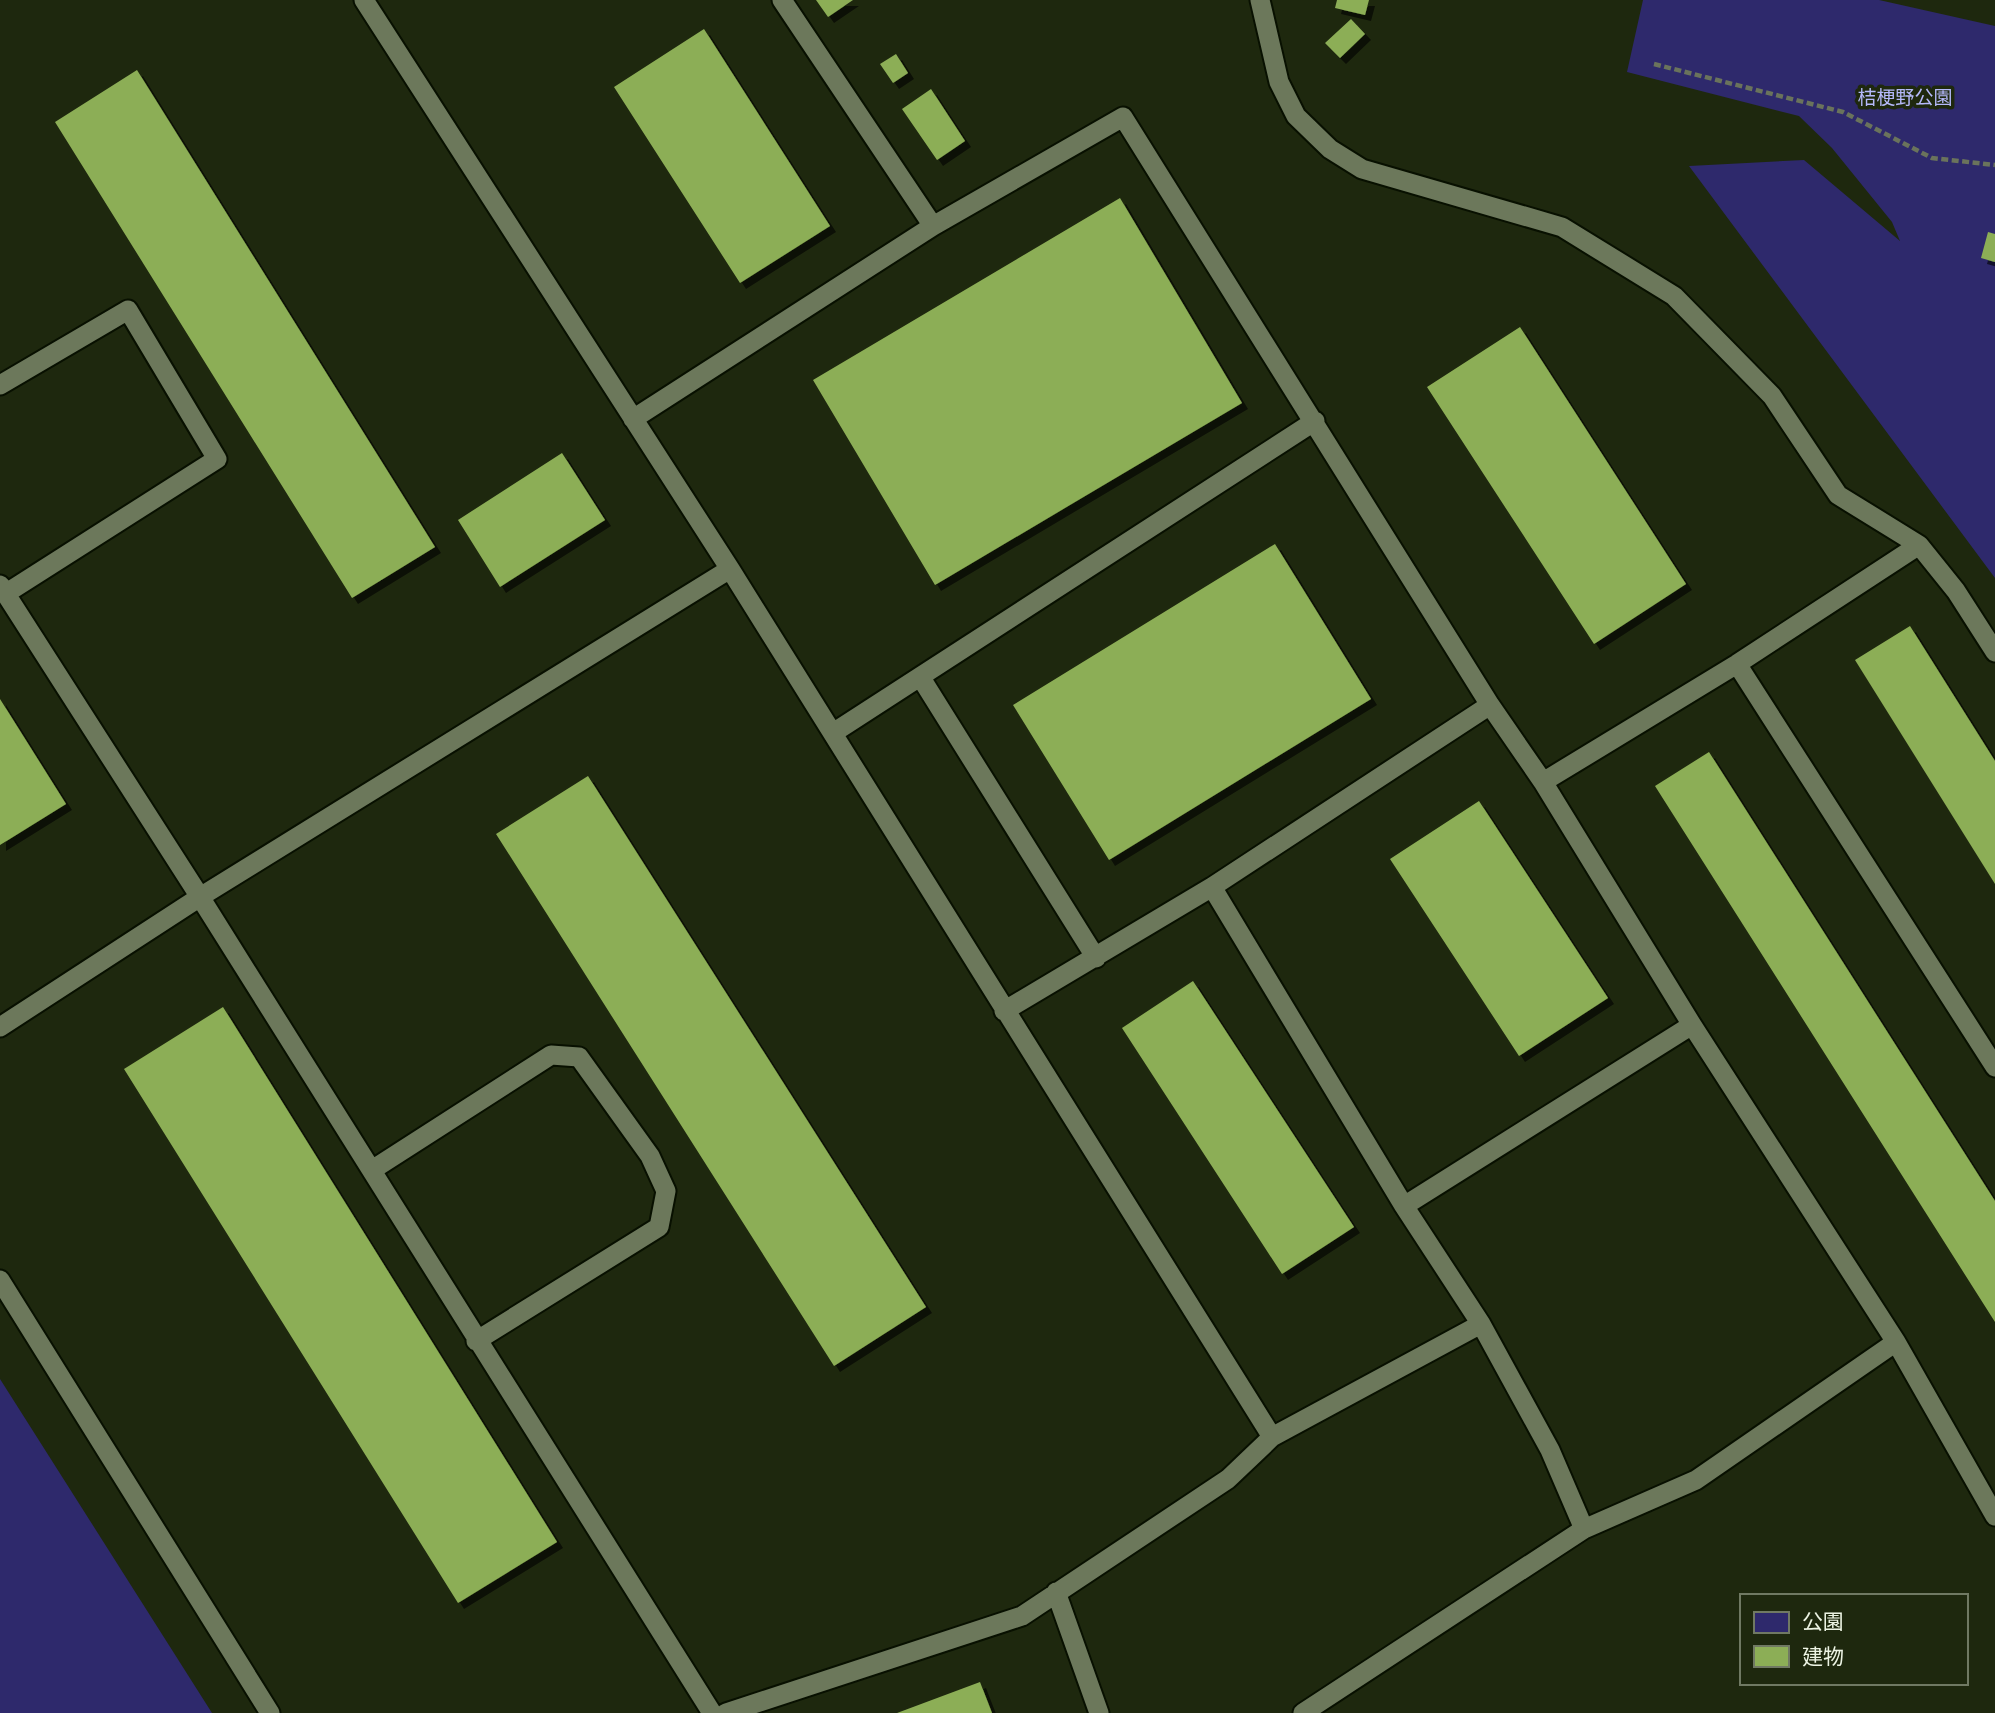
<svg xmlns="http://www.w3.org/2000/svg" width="1995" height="1713" font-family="Barlow,'Noto Sans JP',sans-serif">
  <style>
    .green { fill: #2e296c }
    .building { fill: #8cae56; filter: url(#shadow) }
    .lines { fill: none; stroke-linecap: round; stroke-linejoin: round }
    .service-casing { stroke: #081000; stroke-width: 23 }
    .path { stroke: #6a735c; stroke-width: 4.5; stroke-dasharray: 7 3.5; stroke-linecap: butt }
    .service { stroke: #6c785b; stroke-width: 19 }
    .labels { text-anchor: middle; stroke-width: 7; stroke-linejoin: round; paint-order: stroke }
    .park-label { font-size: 19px; fill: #b5b9fa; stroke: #1e280e }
  </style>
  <defs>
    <filter id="shadow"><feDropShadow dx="6" dy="6" stdDeviation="0" flood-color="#0009"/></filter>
  </defs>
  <rect width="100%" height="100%" fill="#1e280e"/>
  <!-- green -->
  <path class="green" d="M 1643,0 L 1879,0 L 1995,26 L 1995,578 L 1689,166 L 1804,160 L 1900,241 L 1892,222 L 1832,148 L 1799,116 L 1627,72 Z
    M 0,1379 L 212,1713 L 0,1713 Z"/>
  <!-- building -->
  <path class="building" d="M 816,0 L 853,0 L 828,17 Z
    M 1337,0 L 1369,0 L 1365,15 L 1335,8 Z
    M 1351,19 L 1365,34 L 1340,58 L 1325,43 Z
    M 704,29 L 830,226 L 740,283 L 614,87 Z
    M 896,54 L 908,73 L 893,83 L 880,64 Z
    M 137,70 L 435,547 L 352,598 L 55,122 Z
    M 931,89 L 965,141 L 937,160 L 902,109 Z
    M 1120,198 L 1242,403 L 935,585 L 813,380 Z
    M 1988,232 L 1995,234 L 1995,262 L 1981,258 Z
    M 1520,327 L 1686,584 L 1594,644 L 1427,387 Z
    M 562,453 L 605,520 L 500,587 L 458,520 Z
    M 1275,544 L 1371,699 L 1109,860 L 1013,705 Z
    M 1910,626 L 1995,761 L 1995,884 L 1855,660 Z
    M 0,699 L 66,804 L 0,845 Z
    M 1709,752 L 1995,1201 L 1995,1322 L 1655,786 Z
    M 588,776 L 926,1307 L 834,1366 L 496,834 Z
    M 1479,801 L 1608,998 L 1519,1056 L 1390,859 Z
    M 1193,981 L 1354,1227 L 1282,1274 L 1122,1028 Z
    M 223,1007 L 557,1542 L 458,1603 L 124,1069 Z
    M 980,1682 L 992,1713 L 897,1713 Z"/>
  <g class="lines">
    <!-- service casing -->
    <g class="service-casing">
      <path id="service" d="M 364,0 L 730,569 L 1272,1437 L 1481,1324
        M 782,0 L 933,226
        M 1260,0 L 1279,82 L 1296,116 L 1330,149 L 1362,169 L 1562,227 L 1674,296 L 1772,396 L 1838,495 L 1919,545 L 1956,591 L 1995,652
        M 0,385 L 128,310 L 217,459 L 5,594
        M 633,419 L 933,226 L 1123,117 L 1490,705 L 1543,782 L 1692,1025 L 1896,1342 L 1995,1516
        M 0,585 L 200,897 L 712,1713
        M 1737,664 L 1995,1067
        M 921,678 L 1096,958
        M 833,733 L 1315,421
        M 1543,782 L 1737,664 L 1919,545
        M 1212,887 L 1404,1206 L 1481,1324 L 1550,1450 L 1584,1529
        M 1004,1011 L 1212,887 L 1490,705
        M 0,1027 L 200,897 L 730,569
        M 372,1170 L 551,1055 L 579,1057 L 650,1156 L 666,1191 L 659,1227 L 476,1341
        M 1404,1206 L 1692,1025
        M 0,1280 L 270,1713
        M 1056,1592 L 1099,1713
        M 726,1713 L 1022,1616 L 1228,1479 L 1272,1437
        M 1303,1713 L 1584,1529 L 1696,1480 L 1896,1342"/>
    </g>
    <!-- path -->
    <path class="path" d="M 1654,64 L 1843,112 L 1932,158 L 1995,165"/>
    <!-- service -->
    <use href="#service" class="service"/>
  </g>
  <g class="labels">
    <!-- park labels -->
    <g class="park-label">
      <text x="1905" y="104">桔梗野公園</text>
    </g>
  </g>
  <!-- legend -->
  <rect x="1740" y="1594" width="228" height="91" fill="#1e280e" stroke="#707963" stroke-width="2"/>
  <rect x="1754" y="1612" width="35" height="21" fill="#2e296c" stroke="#707963" stroke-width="2"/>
  <text x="1802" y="1629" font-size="21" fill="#ecf3e3">公園</text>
  <rect x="1754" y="1646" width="35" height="21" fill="#8cae56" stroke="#707963" stroke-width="2"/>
  <text x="1802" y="1664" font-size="21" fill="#ecf3e3">建物</text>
</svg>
